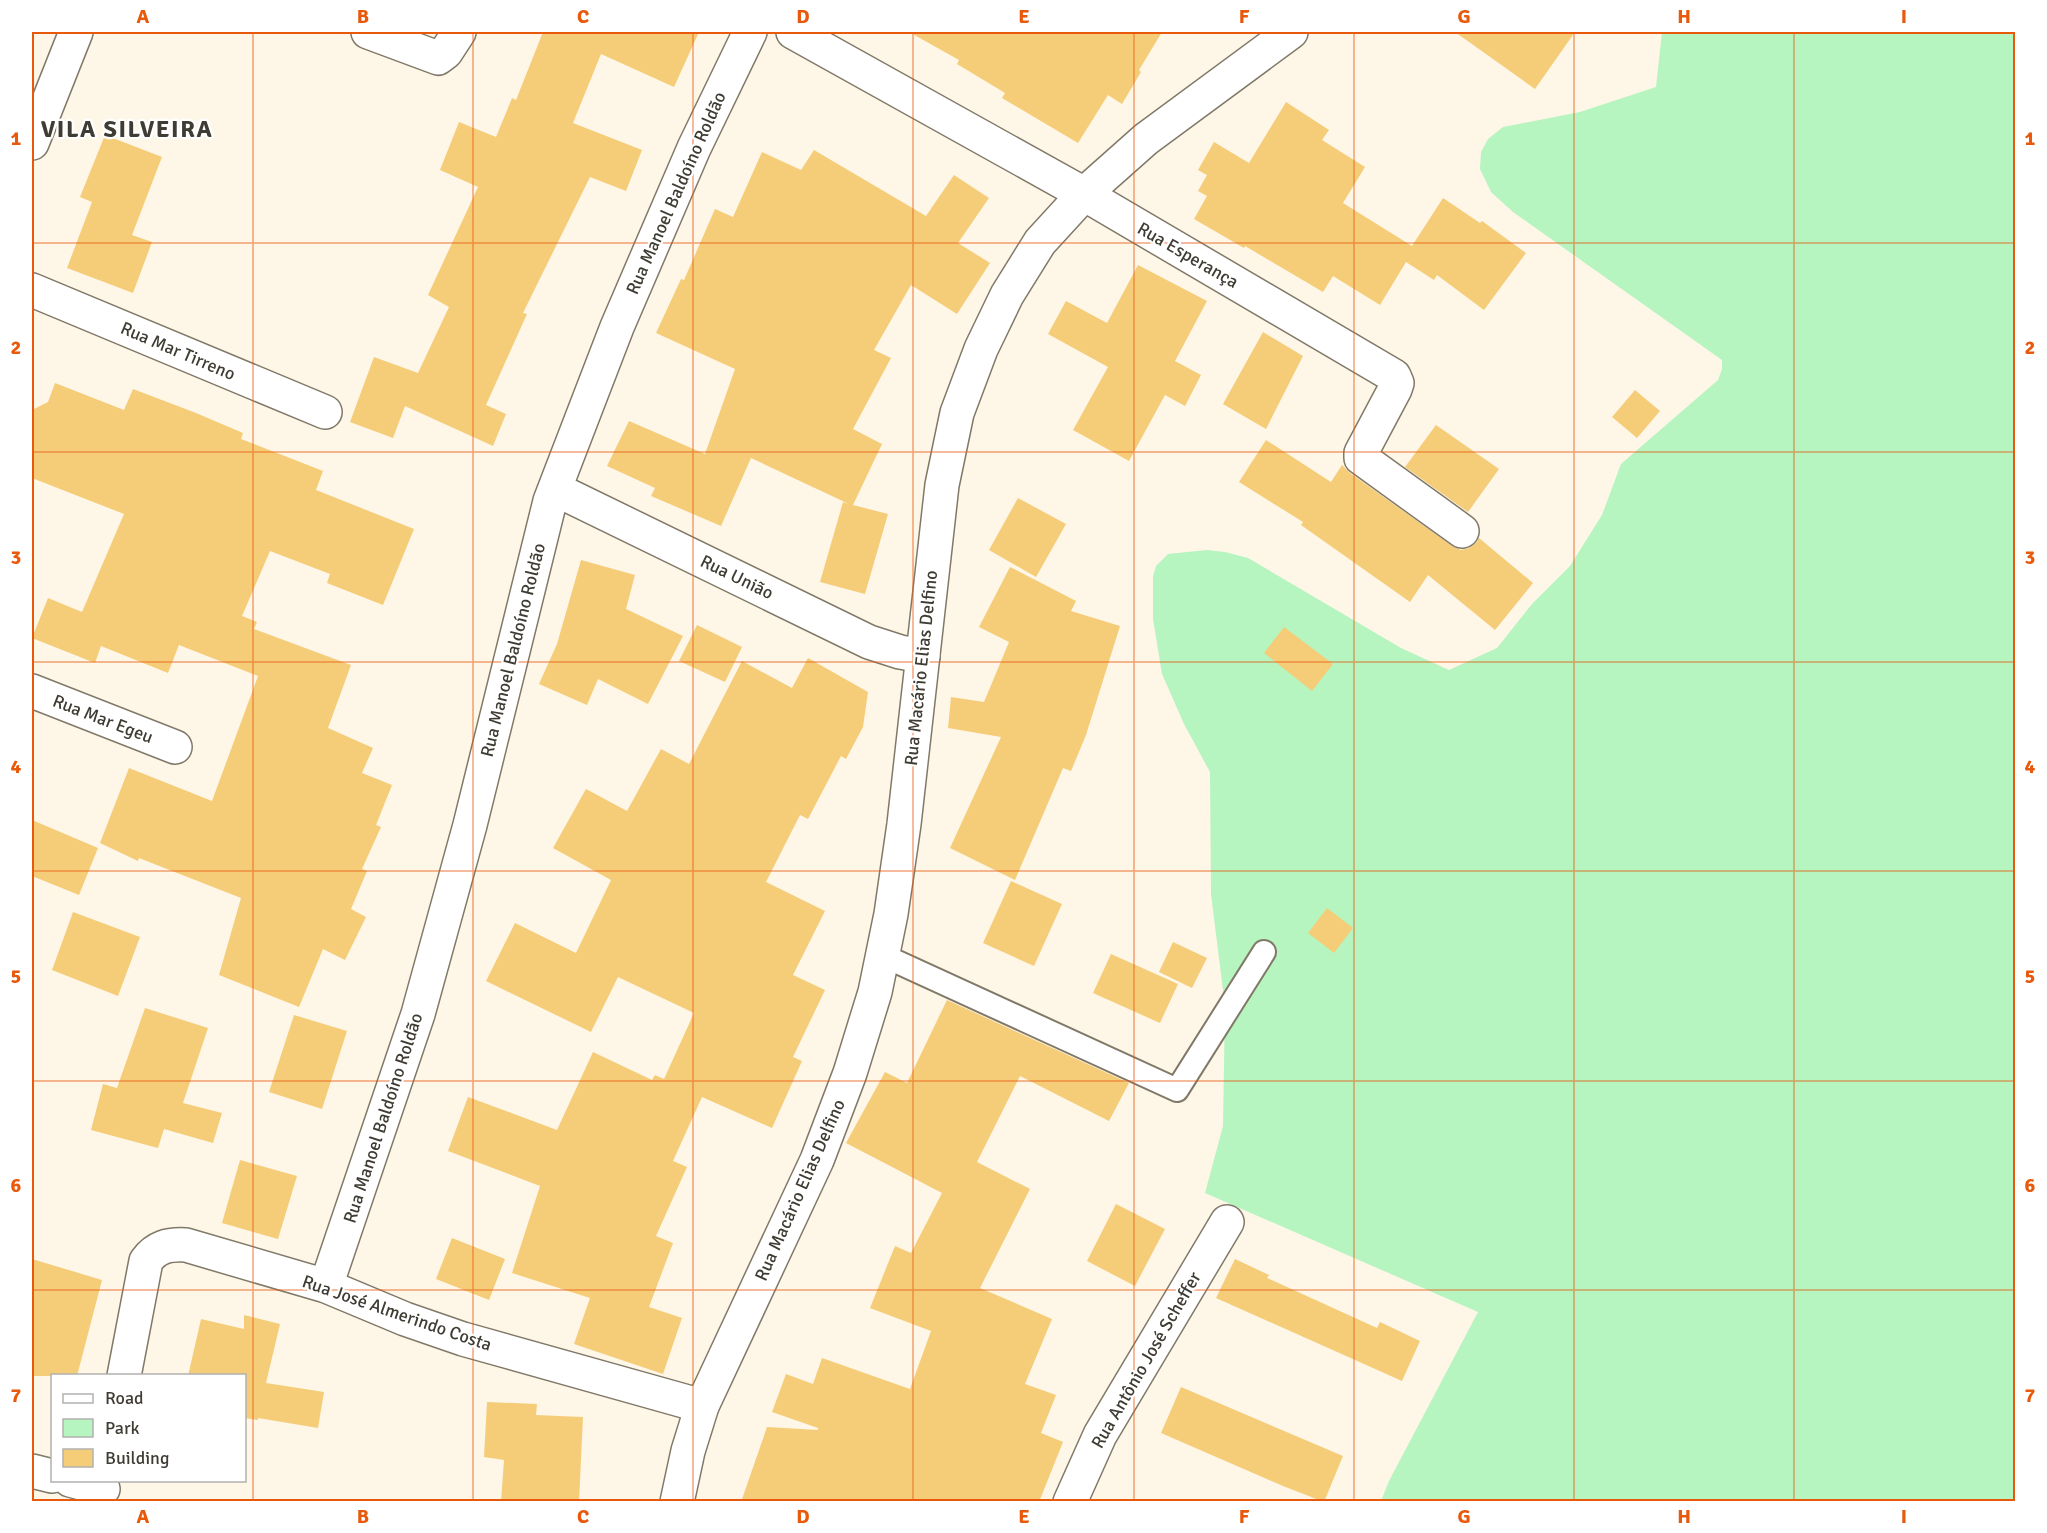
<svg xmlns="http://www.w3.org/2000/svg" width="2047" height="1533" font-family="Signika,sans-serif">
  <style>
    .green { fill: #b6f4c0 }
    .building { fill: #f5cd79 }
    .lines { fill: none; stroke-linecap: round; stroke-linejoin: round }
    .lane-casing { stroke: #817968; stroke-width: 26 }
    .street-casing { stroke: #817968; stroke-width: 36 }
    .secondary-casing { stroke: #817968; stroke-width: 36 }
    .lane { stroke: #fff; stroke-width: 22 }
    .street { stroke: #fff; stroke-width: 33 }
    .secondary { stroke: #fff; stroke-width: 33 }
    .grid { fill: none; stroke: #e8590c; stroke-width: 1.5; stroke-opacity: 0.55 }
    .labels { text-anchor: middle; stroke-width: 4.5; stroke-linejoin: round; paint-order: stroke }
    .street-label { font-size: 18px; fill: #3f3c34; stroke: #fff }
    .district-label { font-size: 24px; font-weight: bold; letter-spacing: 1.5px; fill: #3f3c34; stroke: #fff }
    .neatline { fill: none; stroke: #e8590c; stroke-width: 2 }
    .grid-label { font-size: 20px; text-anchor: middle; font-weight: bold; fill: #e8590c }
  </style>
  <rect width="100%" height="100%" fill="#fef6e7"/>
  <!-- green -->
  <path class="green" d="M 1662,32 L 2015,32 L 2015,1501 L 1381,1501 L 1389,1481 L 1478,1312 L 1205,1193 L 1223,1126 L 1225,1006 L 1211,894 L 1210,772 L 1184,724 L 1162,674 L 1153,619 L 1153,576 L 1156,566 L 1168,554 L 1207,550 L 1225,552 L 1248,558 L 1401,648 L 1449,670 L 1497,648 L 1532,604 L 1570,566 L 1602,515 L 1621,464 L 1718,380 L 1722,369 L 1722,360 L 1513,212 L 1491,192 L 1480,169 L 1481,152 L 1488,139 L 1503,127 L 1580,112 L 1656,87 Z"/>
  <!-- building -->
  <path class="building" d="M 543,32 L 699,32 L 674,87 L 601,54 L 573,123 L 642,150 L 626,191 L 590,177 L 523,313 L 527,314 L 486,405 L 506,414 L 493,446 L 405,406 L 393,438 L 350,422 L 374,357 L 418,373 L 449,307 L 428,295 L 478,187 L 440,170 L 459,122 L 496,137 L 512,98 L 516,100 Z
    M 909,32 L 1162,32 L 1139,70 L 1141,72 L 1122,104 L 1108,95 L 1078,143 L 1002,98 L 1005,93 L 957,64 L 959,60 Z
    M 1455,32 L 1575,32 L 1535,89 Z
    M 1286,102 L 1329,130 L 1322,140 L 1365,167 L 1343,203 L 1412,246 L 1443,198 L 1480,223 L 1482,221 L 1526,253 L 1484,310 L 1437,275 L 1434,280 L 1406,262 L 1380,305 L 1333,276 L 1323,292 L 1245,246 L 1244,248 L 1194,219 L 1207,196 L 1198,191 L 1207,175 L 1198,170 L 1214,142 L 1249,163 Z
    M 105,135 L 162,157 L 132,235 L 152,242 L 133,293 L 67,268 L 92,202 L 80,197 Z
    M 814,150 L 926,216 L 954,175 L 989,198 L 958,243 L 990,263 L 957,314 L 911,285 L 874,350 L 891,358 L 853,429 L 882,444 L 853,505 L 888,514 L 865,594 L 820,582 L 843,502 L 849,504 L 751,458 L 721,526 L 651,496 L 655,488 L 607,466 L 629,421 L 705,454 L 735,369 L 656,333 L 681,279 L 684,280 L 715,209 L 733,217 L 762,152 L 801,170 Z
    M 1138,265 L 1207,301 L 1175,361 L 1201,375 L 1185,406 L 1165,395 L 1129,461 L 1073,430 L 1108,367 L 1048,334 L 1066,301 L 1107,323 Z
    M 1263,332 L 1303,356 L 1266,429 L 1223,404 Z
    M 55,383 L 124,410 L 133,389 L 196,413 L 243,433 L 241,439 L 323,471 L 316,490 L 414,529 L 383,605 L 327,583 L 330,574 L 270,551 L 242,616 L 257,622 L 254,629 L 351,665 L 328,728 L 373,748 L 362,773 L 392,785 L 376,825 L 381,827 L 362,869 L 367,871 L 351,909 L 366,917 L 345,960 L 323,949 L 299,1007 L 219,975 L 241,898 L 139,858 L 138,861 L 100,843 L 129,768 L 212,801 L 258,676 L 179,645 L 168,673 L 101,646 L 95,663 L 32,638 L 48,598 L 82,612 L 124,514 L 32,478 L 32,410 L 48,402 Z
    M 1635,390 L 1660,411 L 1637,438 L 1612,417 Z
    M 1436,425 L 1499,469 L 1468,512 L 1405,467 Z
    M 1266,440 L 1331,482 L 1342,465 L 1350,473 L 1452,546 L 1461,550 L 1469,548 L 1477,542 L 1479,538 L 1533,583 L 1495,630 L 1428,575 L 1410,602 L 1301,525 L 1303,522 L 1239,482 Z
    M 1018,498 L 1066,524 L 1036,577 L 989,550 Z
    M 581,560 L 635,575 L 626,609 L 683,636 L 648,704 L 598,679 L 587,705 L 539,684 L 557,644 Z
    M 1010,567 L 1076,601 L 1071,611 L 1120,626 L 1086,735 L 1071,771 L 1063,768 L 1015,880 L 950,848 L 1001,737 L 948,728 L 951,697 L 984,702 L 1009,642 L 979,627 Z
    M 697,625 L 742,647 L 725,682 L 679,661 Z
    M 1284,627 L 1333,664 L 1312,691 L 1264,653 Z
    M 808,658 L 868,692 L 863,727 L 846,759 L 841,756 L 808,819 L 800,815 L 766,882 L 825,911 L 793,975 L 825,990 L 793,1057 L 802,1061 L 772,1128 L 702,1097 L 673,1161 L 687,1167 L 656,1236 L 673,1243 L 649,1307 L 682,1318 L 663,1374 L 574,1344 L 590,1298 L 512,1273 L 540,1186 L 448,1151 L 468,1097 L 557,1130 L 593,1052 L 652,1080 L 655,1075 L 664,1079 L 694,1013 L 618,977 L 591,1032 L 486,981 L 515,923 L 576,953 L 611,880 L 553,848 L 586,789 L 627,811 L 661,749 L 689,764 L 742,661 L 792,688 Z
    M 32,820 L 98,848 L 79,895 L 32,876 Z
    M 1011,881 L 1062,904 L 1034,966 L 983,943 Z
    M 1327,908 L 1353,928 L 1334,953 L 1308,933 Z
    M 73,912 L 140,937 L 118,996 L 52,970 Z
    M 1173,942 L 1207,958 L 1192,988 L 1159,972 Z
    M 1111,954 L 1178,984 L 1160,1023 L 1093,993 Z
    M 947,1000 L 1129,1083 L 1109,1121 L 1020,1076 L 977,1162 L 1030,1189 L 980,1288 L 1052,1319 L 1025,1384 L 1056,1395 L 1041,1433 L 1063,1442 L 1039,1502 L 741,1502 L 767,1427 L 818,1430 L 818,1428 L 772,1412 L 786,1374 L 813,1384 L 822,1358 L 910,1389 L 931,1331 L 870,1308 L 895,1246 L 911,1253 L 942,1193 L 846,1143 L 885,1072 L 907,1083 Z
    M 145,1008 L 208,1028 L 183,1103 L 222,1113 L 213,1143 L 164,1129 L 158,1148 L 91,1130 L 103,1084 L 117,1088 Z
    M 294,1015 L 347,1031 L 322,1109 L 269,1092 Z
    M 240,1160 L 297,1176 L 278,1239 L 222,1223 Z
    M 1116,1204 L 1165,1229 L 1135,1286 L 1087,1261 Z
    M 452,1238 L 505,1259 L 489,1300 L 436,1279 Z
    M 32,1259 L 102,1280 L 77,1376 L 32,1376 Z
    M 1235,1259 L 1269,1275 L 1267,1278 L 1377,1328 L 1380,1322 L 1420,1341 L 1402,1381 L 1216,1298 Z
    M 244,1315 L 280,1324 L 266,1383 L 324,1392 L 318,1428 L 258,1418 L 258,1420 L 244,1418 L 244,1376 L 188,1376 L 201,1319 L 244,1329 Z
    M 1181,1387 L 1343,1456 L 1324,1502 L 1283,1486 L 1161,1433 Z
    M 487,1402 L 537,1404 L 536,1415 L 583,1417 L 579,1502 L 501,1502 L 504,1460 L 484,1457 Z"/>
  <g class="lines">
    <!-- lane casing -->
    <g class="lane-casing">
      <path id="lane" d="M 882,955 L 1177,1090 L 1264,952"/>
    </g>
    <!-- street casing -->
    <g class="street-casing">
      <path id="street" d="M 368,32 L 438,58 L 446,52 L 459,32
        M 793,32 L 1084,194 L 1394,376 L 1397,383 L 1395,389 L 1361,453 L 1361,458 L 1462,531
        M 32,143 L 76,32
        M 32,290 L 325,412
        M 555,489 L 869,642 L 900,652 L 923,656
        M 32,691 L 175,747
        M 326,1286 L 418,1014 L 470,825 L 550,501 L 617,327 L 694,148 L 750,32
        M 124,1376 L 146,1261 C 156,1247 168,1244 186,1245 L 326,1286 L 405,1319 L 463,1339 L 702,1406
        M 32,1471 L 52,1476
        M 70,1480 L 103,1489
        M 1070,1502 L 1100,1435 L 1227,1222"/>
    </g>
    <!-- secondary casing -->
    <g class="secondary-casing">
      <path id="secondary" d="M 677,1502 L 688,1451 L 702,1406 L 817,1160 L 850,1073 L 875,992 L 891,914 L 904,824 L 942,485 L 957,413 L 981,349 L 1007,295 L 1040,242 L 1084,194 L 1146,139 L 1291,32"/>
    </g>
    <!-- lane -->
    <use href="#lane" class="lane"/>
    <!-- street -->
    <use href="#street" class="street"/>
    <!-- secondary -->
    <use href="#secondary" class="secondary"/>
  </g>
  <!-- grid -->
  <path class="grid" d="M 253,32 L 253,1502M 473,32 L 473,1502M 693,32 L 693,1502M 913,32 L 913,1502M 1134,32 L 1134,1502M 1354,32 L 1354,1502M 1574,32 L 1574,1502M 1794,32 L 1794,1502M 32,243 L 2016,243M 32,452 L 2016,452M 32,662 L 2016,662M 32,871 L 2016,871M 32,1081 L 2016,1081M 32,1290 L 2016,1290"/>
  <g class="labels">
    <!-- street labels -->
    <g class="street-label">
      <text transform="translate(676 193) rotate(-66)" y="6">Rua Manoel Baldoíno Roldão</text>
      <text transform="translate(1188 255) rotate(30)" y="6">Rua Esperança</text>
      <text transform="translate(178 351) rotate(23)" y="6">Rua Mar Tirreno</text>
      <text transform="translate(737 577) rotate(26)" y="6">Rua União</text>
      <text transform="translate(513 650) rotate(-76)" y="6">Rua Manoel Baldoíno Roldão</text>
      <text transform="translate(921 668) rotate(-84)" y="6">Rua Macário Elias Delfino</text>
      <text transform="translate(103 719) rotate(21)" y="6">Rua Mar Egeu</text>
      <text transform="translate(383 1118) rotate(-72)" y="6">Rua Manoel Baldoíno Roldão</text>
      <text transform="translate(800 1190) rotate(-66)" y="6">Rua Macário Elias Delfino</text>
      <text transform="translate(397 1313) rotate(19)" y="6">Rua José Almerindo Costa</text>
      <text transform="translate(1146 1360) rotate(-60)" y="6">Rua Antônio José Scheffer</text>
    </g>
    <!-- district labels -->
    <g class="district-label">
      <text x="127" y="137">VILA SILVEIRA</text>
    </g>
  </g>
  <!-- border -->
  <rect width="2047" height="1533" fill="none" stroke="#ffffff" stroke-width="66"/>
  <!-- legend -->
  <rect x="51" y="1374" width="195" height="108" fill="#ffffff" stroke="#b2b1ae" stroke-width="1.5"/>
  <rect x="63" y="1394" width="30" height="9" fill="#ffffff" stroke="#b2b1ae" stroke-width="1.5"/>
  <text x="105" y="1404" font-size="18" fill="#3f3c34">Road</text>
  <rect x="63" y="1419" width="30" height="18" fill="#b6f4c0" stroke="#b2b1ae" stroke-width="1.5"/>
  <text x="105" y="1434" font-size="18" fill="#3f3c34">Park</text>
  <rect x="63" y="1449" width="30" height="18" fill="#f5cd79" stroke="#b2b1ae" stroke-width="1.5"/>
  <text x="105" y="1464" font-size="18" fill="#3f3c34">Building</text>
  <rect x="33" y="33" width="1981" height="1467" class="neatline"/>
  <g class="grid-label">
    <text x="143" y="23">A</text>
    <text x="363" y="23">B</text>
    <text x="583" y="23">C</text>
    <text x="803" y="23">D</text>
    <text x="1024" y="23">E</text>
    <text x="1244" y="23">F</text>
    <text x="1464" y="23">G</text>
    <text x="1684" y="23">H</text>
    <text x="1904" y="23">I</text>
    <text x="16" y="145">1</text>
    <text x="2030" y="145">1</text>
    <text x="16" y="354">2</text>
    <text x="2030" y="354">2</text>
    <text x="16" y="564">3</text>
    <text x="2030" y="564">3</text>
    <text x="16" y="773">4</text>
    <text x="2030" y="773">4</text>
    <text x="16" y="983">5</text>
    <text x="2030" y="983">5</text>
    <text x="16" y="1192">6</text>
    <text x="2030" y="1192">6</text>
    <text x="16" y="1402">7</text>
    <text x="2030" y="1402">7</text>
    <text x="143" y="1523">A</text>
    <text x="363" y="1523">B</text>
    <text x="583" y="1523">C</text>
    <text x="803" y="1523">D</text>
    <text x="1024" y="1523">E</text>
    <text x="1244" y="1523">F</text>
    <text x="1464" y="1523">G</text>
    <text x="1684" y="1523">H</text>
    <text x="1904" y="1523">I</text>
  </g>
</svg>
